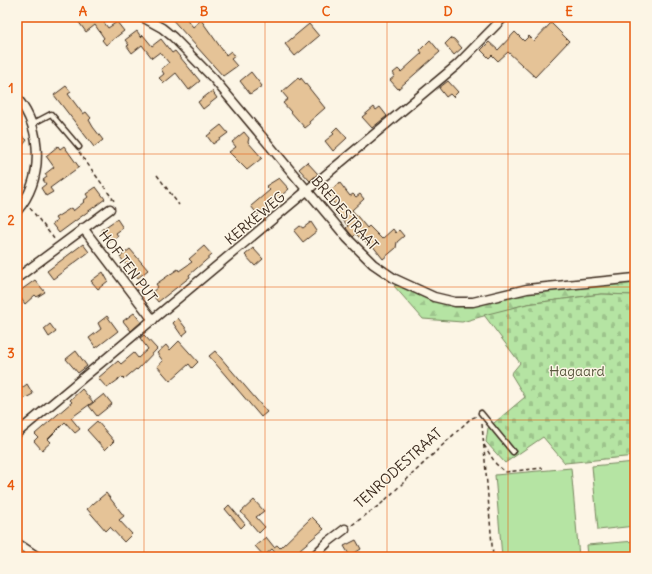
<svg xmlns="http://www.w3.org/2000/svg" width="652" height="574" font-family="Delius,sans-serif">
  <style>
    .forest { fill: url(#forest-firs); stroke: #788760 }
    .cemetery { fill: url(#cemetery-stones); stroke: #788760 }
    .green { fill: #b5e4a3; stroke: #788760 }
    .building { fill: #e5c397; stroke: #3b2a1e }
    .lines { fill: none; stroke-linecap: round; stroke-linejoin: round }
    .service-casing { stroke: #3b2a1e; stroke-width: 7 }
    .minor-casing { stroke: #3b2a1e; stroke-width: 11 }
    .path { stroke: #3b2a1e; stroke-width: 1.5; stroke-dasharray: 4 3; stroke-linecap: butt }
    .service { stroke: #fcf5e5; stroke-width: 4 }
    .minor { stroke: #fcf5e5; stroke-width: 8 }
    .grid { fill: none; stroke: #e8590c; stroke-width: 1; stroke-opacity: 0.55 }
    .labels { text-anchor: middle; stroke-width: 3; stroke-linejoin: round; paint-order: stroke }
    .street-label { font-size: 14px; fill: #3b2a1e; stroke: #fcf5e5 }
    .park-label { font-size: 14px; fill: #5a583f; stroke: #fcf5e5 }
    .neatline { fill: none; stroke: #e8590c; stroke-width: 1.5 }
    .grid-label { font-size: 13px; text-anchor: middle; font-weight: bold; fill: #e8590c }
  </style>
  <defs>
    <pattern id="forest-firs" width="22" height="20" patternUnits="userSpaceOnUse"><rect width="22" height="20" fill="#b5e4a3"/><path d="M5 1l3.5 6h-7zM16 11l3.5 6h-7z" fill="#9dc48c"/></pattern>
    <pattern id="cemetery-stones" width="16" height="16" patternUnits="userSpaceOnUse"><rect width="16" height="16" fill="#b5e4a3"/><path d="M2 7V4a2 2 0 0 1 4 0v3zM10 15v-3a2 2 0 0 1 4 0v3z" fill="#9dc48c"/></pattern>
  </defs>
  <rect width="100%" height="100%" fill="#fcf5e5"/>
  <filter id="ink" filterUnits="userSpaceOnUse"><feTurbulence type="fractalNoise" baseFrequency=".025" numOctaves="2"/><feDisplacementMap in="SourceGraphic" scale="8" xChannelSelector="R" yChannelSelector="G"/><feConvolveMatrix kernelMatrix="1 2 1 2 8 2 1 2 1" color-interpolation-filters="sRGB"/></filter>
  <g filter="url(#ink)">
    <!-- forest -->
    <path class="forest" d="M 635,282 L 635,295 L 601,294 L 527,304 L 462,322 L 423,319 L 394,286 L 400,284 L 455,306 L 526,291 Z"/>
    <!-- cemetery -->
    <path class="cemetery" d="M 601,294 L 635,295 L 635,456 L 565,463 L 543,437 L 505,463 L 486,442 L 488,428 L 525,397 L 511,374 L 520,363 L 484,315 L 527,304 Z"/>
    <!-- green -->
    <path class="green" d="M 635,462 L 635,526 L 598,530 L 592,466 Z
      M 571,468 L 579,557 L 502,557 L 495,475 Z
      M 635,541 L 635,557 L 588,557 L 587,545 Z"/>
    <!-- building -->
    <path class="building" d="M 75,17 L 100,17 L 108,28 L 117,22 L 124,31 L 106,45 L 102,40 L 104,38 L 95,25 L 86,32 Z
      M 170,17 L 185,17 L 193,27 L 201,20 L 226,55 L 231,51 L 235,56 L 231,59 L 237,66 L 223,76 Z
      M 551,23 L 569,41 L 535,77 L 508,52 L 498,61 L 492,55 L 489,58 L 481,50 L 489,42 L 498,50 L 515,32 L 524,41 L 529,36 L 534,41 Z
      M 309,24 L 319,36 L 295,56 L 285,44 Z
      M 137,31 L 141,37 L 143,35 L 152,46 L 161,39 L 172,53 L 175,51 L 200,81 L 189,90 L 176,73 L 164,83 L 159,78 L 164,74 L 161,69 L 169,63 L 160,52 L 152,58 L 142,45 L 132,53 L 127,46 L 129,45 L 125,40 Z
      M 451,38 L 454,39 L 462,48 L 454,55 L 445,44 Z
      M 430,40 L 440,52 L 398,89 L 390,80 L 395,76 L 393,73 L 398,69 L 401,72 L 422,53 L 420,50 Z
      M 251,72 L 262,86 L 250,94 L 240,81 Z
      M 298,78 L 300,80 L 301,78 L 325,108 L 309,122 L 310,124 L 305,128 L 283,103 L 288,99 L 282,92 Z
      M 448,81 L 458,92 L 453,97 L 450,94 L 446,97 L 439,88 Z
      M 66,86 L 71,92 L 68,94 L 83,114 L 86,112 L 91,118 L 89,120 L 93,127 L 103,140 L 94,147 L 54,95 Z
      M 212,91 L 217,98 L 203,109 L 198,102 Z
      M 374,107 L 376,110 L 380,107 L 387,116 L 372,128 L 362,117 Z
      M 221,125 L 228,133 L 213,144 L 207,136 Z
      M 337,127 L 347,138 L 333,151 L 325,141 L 334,134 L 332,132 Z
      M 17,132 L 27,140 L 17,153 Z
      M 244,132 L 249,138 L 248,142 L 262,158 L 247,170 L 229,152 L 236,147 L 232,142 Z
      M 58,146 L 60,149 L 64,146 L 79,167 L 50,188 L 53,192 L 46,196 L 41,188 L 46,184 L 43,180 L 47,177 L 45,174 L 54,167 L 46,156 Z
      M 307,162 L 318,174 L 310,181 L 299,169 Z
      M 279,178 L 289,189 L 258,215 L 251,206 L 270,190 L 266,186 Z
      M 340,183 L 350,196 L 353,194 L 356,197 L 360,194 L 364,199 L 352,210 L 367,228 L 369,226 L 382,239 L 393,229 L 396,233 L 399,230 L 404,236 L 397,242 L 396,248 L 383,259 L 372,245 L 370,247 L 362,238 L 361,239 L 356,234 L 353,237 L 346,228 L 348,226 L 334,210 L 337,207 L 326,193 Z
      M 96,187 L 105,199 L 59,233 L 52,224 L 57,221 L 55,218 L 71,208 L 73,211 L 84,202 L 83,201 L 88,197 L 86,194 Z
      M 117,219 L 123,228 L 116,233 L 118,236 L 110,242 L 101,230 Z
      M 311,222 L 317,231 L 303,242 L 294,231 L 300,226 L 303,228 Z
      M 83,244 L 89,252 L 53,279 L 47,271 Z
      M 204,246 L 212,255 L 189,275 L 190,277 L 158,302 L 151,293 L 158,287 L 156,284 L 178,269 L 179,271 L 192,262 L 189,259 Z
      M 253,248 L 263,259 L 255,266 L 245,255 Z
      M 130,249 L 148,270 L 138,278 L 120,257 Z
      M 103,272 L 108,281 L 98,289 L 91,281 Z
      M 35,280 L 45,292 L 37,297 L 35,295 L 25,304 L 17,293 Z
      M 134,313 L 141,322 L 131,331 L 123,321 Z
      M 107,316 L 118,331 L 96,348 L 89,338 L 101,329 L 98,323 Z
      M 178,318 L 188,331 L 182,336 L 173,323 Z
      M 50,324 L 56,332 L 49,337 L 44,329 Z
      M 144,335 L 157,349 L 137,370 L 136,369 L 124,379 L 122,377 L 107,388 L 98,378 L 118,361 L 121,364 L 134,353 L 138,358 L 148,349 L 140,338 Z
      M 179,341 L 198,362 L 192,368 L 189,364 L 170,381 L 157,366 L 163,361 L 157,353 L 166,345 L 170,350 Z
      M 76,351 L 87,366 L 78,373 L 66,359 Z
      M 215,351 L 267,412 L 261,417 L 209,356 Z
      M 27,384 L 33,394 L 20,401 L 17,397 L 17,392 Z
      M 82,389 L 93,402 L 71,418 L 80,429 L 75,433 L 65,422 L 48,439 L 51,442 L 42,450 L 34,441 L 38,437 L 35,434 L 72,402 L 70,400 Z
      M 104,394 L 112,404 L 97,416 L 89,406 Z
      M 97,421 L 114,441 L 105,450 L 87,430 Z
      M 106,493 L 124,516 L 119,520 L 132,534 L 124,542 L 110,527 L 106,531 L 87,509 Z
      M 254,500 L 264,511 L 256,517 L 265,527 L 259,533 L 241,512 Z
      M 229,505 L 245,524 L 241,528 L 225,509 Z
      M 312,517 L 324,529 L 300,549 L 302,551 L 295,557 L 279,557 L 272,549 L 264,556 L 255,546 L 266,537 L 274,547 L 277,545 L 280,548 Z
      M 356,540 L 361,549 L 350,556 L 344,546 Z"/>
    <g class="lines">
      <!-- service casing -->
      <g class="service-casing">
        <path id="service" d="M 32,124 L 51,114 L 79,147
          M 481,413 L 513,452"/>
      </g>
      <!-- minor casing -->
      <g class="minor-casing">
        <path id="minor" d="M 142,17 L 162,28 L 173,37 L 213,78 L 347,238 L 373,264 L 395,279 L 434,297 L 455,302 L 473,302 L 527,289 L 635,278
          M 17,98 C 43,130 44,179 17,211
          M 83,228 L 153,320
          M 17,278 L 110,209
          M 17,433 L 457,65 L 504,17
          M 17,543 L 38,557
          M 313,557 L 328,542 L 345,529"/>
      </g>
      <!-- path -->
      <path class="path" d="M 79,152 L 115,202
        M 157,175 L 179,205
        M 30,208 L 55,240
        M 482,424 L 493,557
        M 484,445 L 496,464 L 505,472 L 543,468
        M 352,525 L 381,504 L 470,419 L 477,416"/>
      <!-- service -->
      <use href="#service" class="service"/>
      <!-- minor -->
      <use href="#minor" class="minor"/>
    </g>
  </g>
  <!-- grid -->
  <path class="grid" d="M 144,17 L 144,557M 265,17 L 265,557M 387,17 L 387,557M 508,17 L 508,557M 17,154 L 635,154M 17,287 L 635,287M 17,420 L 635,420"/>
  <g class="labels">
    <!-- street labels -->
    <g class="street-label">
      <text transform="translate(345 213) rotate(49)" y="5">BREDESTRAAT</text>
      <text transform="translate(255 218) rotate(-40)" y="5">KERKEWEG</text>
      <text transform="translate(128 266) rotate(53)" y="5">HOF TEN PUT</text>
      <text transform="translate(398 468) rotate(-42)" y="5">TENRODESTRAAT</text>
    </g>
    <!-- park labels -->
    <g class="park-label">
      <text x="577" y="376">Hagaard</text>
    </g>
  </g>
  <!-- margin -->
  <rect width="652" height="574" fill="none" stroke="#fcf5e5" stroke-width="44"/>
  <rect x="22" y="22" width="608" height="530" class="neatline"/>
  <g class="grid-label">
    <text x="83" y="16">A</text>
    <text x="204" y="16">B</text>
    <text x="326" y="16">C</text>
    <text x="448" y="16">D</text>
    <text x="569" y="16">E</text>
    <text x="11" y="93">1</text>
    <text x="11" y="225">2</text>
    <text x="11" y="358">3</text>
    <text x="11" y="490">4</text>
  </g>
</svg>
